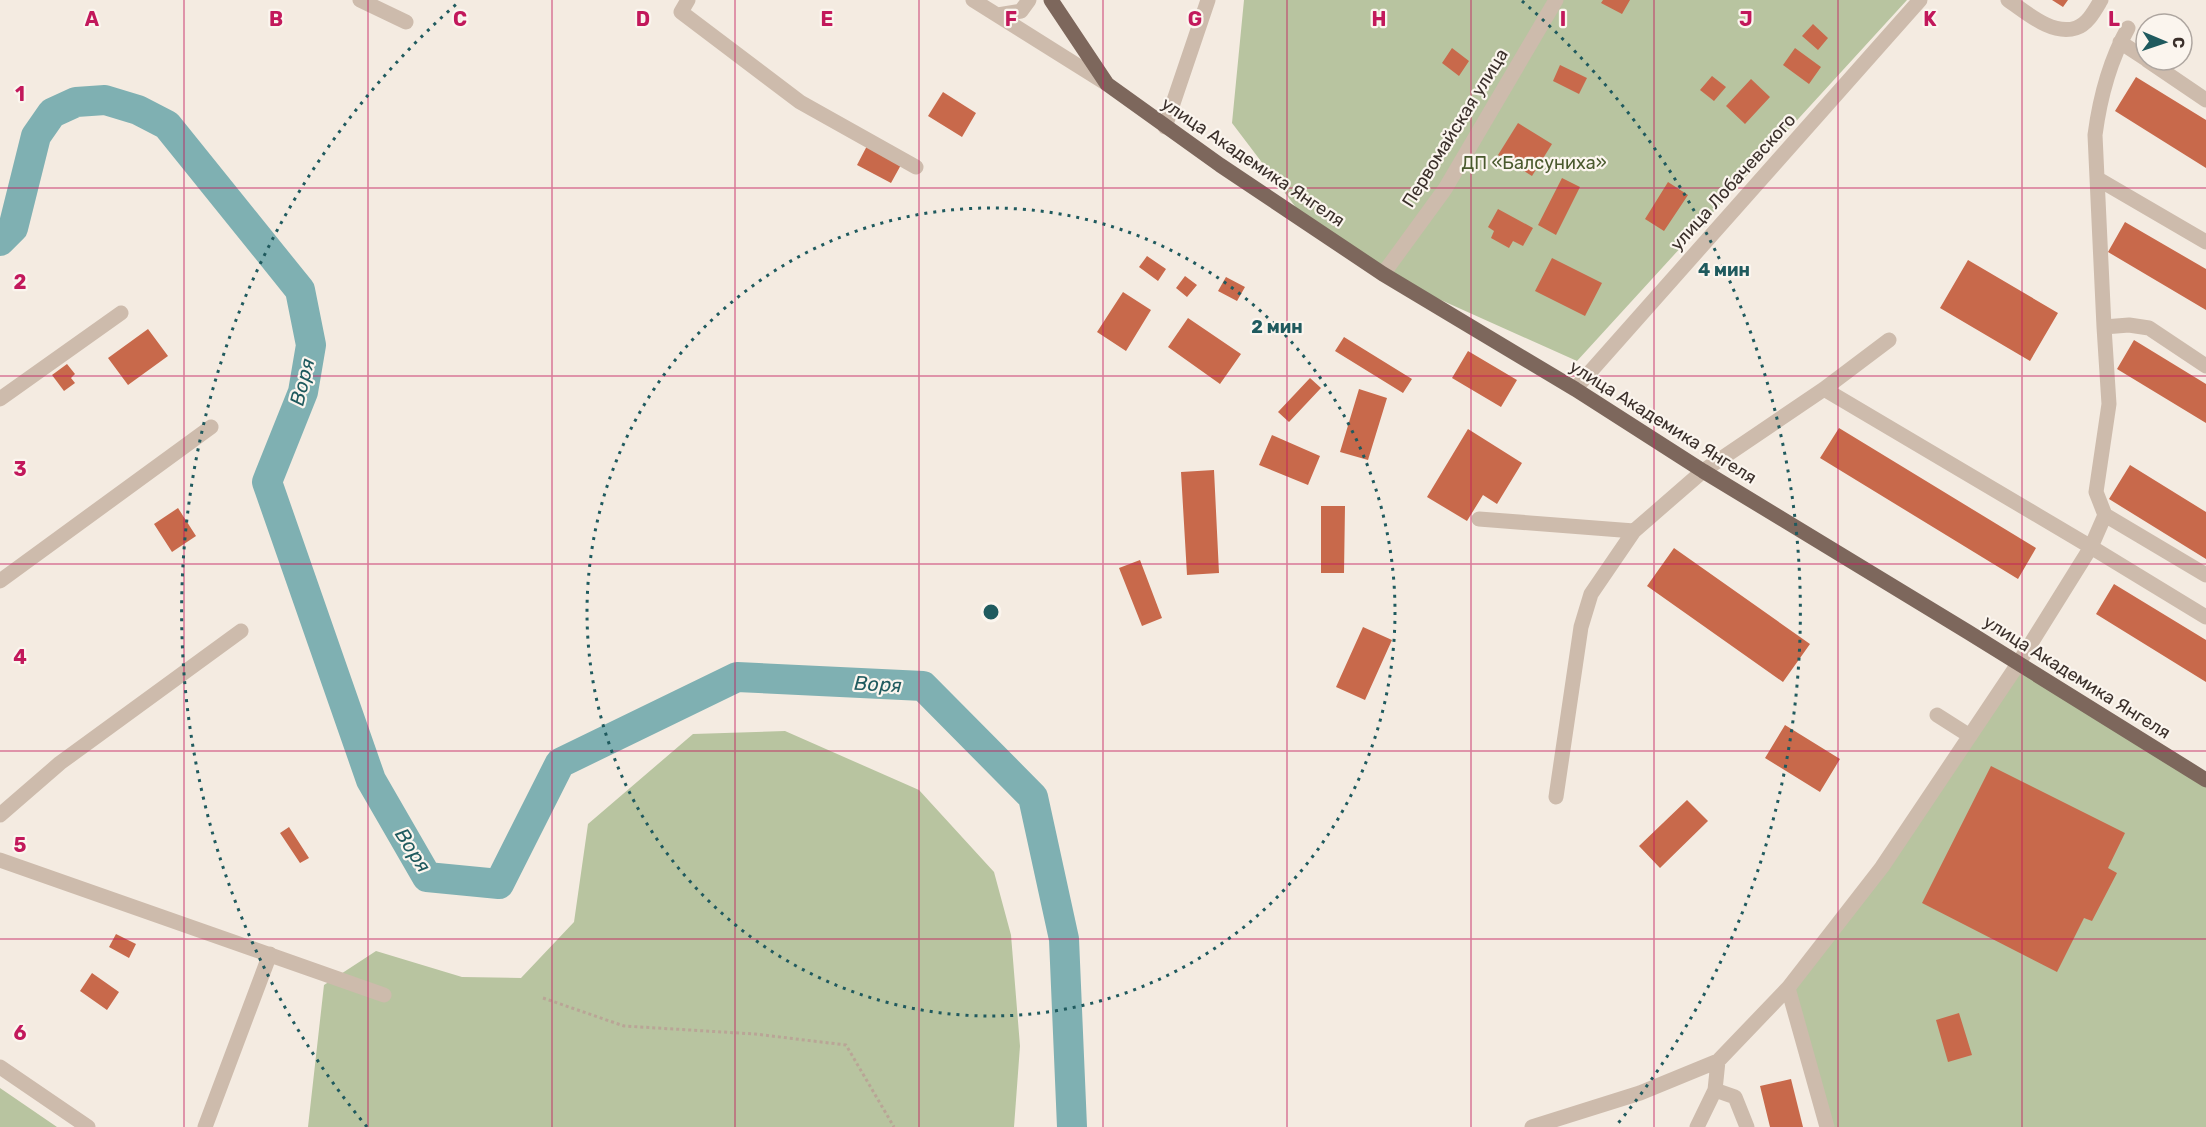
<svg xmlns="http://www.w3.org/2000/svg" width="2206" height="1127" font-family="Rubik,sans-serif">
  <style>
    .green { fill: #b8c4a0 }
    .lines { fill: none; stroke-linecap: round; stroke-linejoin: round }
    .river { stroke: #7fb0b2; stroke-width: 30 }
    .building { fill: #c8694b }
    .path { stroke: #b9a596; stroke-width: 3; stroke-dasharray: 3 3; stroke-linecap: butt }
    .minor { stroke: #cdbbac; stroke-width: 15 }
    .major { stroke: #7d675c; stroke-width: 15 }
    .grid { fill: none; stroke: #c2185b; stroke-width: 1.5; stroke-opacity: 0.55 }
    .ring { fill: none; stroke: #1f5a5e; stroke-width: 3; stroke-dasharray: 3 6 }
    .labels { text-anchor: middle; stroke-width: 4.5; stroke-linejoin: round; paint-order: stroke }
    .street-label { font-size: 18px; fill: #3b302b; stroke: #fbf5ee }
    .park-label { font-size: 18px; fill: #4a5a2e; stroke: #fbf5ee }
    .water-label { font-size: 20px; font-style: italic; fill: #1f5a5e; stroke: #fbf5ee }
    .grid-label { font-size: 20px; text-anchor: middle; font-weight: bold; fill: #c2185b; stroke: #fbf5ee; stroke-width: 4.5; stroke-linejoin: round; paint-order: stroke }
    .centre { fill: #1f5a5e; stroke: #fbf5ee; stroke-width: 3 }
    .ring-label { font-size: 18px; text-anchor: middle; font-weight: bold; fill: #1f5a5e; stroke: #fbf5ee; stroke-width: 4.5; stroke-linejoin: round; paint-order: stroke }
  </style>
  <rect width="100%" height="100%" fill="#f4ebe1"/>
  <!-- green -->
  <path class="green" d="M 1244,0 L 1907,0 L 1577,361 L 1383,274 L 1307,222 L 1232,123 Z
    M 2018,664 L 2206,780 L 2206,1127 L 1827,1127 L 1788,988 Z
    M 785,731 L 919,790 L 994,872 L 1011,935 L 1020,1046 L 1014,1127 L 308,1127 L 324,985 L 376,951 L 462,977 L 521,978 L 574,922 L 588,824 L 693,734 Z
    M 0,1088 L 57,1127 L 0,1127 Z"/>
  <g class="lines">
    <!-- river -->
    <path class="river" d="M 0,241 L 13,228 L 36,136 L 52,113 L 76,102 L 105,100 L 138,110 L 167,125 L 300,290 L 311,345 L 303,392 L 267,482 L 371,780 L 427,877 L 499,884 L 560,763 L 737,677 L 923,686 L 1033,797 L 1064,939 L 1072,1127"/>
  </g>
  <!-- building -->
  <path class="building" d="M 1603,0 L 1630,0 L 1622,14 L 1601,3 Z
    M 2052,0 L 2068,0 L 2063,7 Z
    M 1813,24 L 1828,38 L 1818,50 L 1802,36 Z
    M 1452,48 L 1469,61 L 1459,76 L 1442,63 Z
    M 1795,48 L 1821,67 L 1809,84 L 1783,65 Z
    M 1560,65 L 1587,78 L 1579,94 L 1553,81 Z
    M 1712,76 L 1726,87 L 1714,101 L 1700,90 Z
    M 2136,77 L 2206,120 L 2206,168 L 2115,111 Z
    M 1751,79 L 1770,97 L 1745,124 L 1726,106 Z
    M 943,92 L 976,113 L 962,137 L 928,116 Z
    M 1518,123 L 1552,144 L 1532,176 L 1498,155 Z
    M 868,144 L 902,163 L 891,183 L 857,165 Z
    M 1562,178 L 1580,187 L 1556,235 L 1538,225 Z
    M 1668,182 L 1688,195 L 1664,231 L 1645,219 Z
    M 1498,209 L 1533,228 L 1523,246 L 1513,241 L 1509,248 L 1491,238 L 1494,231 L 1488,227 Z
    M 2125,222 L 2206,269 L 2206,310 L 2108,252 Z
    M 1147,256 L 1166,269 L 1158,281 L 1139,267 Z
    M 1552,258 L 1602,283 L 1585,316 L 1535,291 Z
    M 1968,260 L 2058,313 L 2030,361 L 1940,308 Z
    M 1185,276 L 1197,285 L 1187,297 L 1176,288 Z
    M 1226,277 L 1245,287 L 1237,301 L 1218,291 Z
    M 1123,292 L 1151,310 L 1126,351 L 1097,332 Z
    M 1188,318 L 1241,354 L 1220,384 L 1168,347 Z
    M 148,329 L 168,356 L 128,385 L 108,358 Z
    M 1344,337 L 1412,379 L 1403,393 L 1335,351 Z
    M 2134,340 L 2206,384 L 2206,423 L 2117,369 Z
    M 1468,351 L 1517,380 L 1501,407 L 1452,378 Z
    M 67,364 L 75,374 L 71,378 L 75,383 L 64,391 L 52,375 Z
    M 1310,378 L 1321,388 L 1289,422 L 1278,412 Z
    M 1359,389 L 1387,398 L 1368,460 L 1340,452 Z
    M 1839,428 L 2036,548 L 2018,579 L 1820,458 Z
    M 1468,429 L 1522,463 L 1497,504 L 1483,495 L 1467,521 L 1427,497 Z
    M 1272,435 L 1320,456 L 1308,485 L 1259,465 Z
    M 2130,465 L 2206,512 L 2206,559 L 2109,499 Z
    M 1214,470 L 1219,573 L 1187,575 L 1181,472 Z
    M 1321,506 L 1345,506 L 1344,573 L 1321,573 Z
    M 178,508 L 196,536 L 172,552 L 154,524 Z
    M 1674,548 L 1810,644 L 1783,682 L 1647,586 Z
    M 1140,560 L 1162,618 L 1142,626 L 1119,568 Z
    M 2114,584 L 2206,640 L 2206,682 L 2096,614 Z
    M 1363,627 L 1392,640 L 1365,700 L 1336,687 Z
    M 1785,725 L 1840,759 L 1820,792 L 1765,758 Z
    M 1991,766 L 2125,833 L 2108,868 L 2117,873 L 2092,921 L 2084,918 L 2057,972 L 1922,903 Z
    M 1687,800 L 1708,821 L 1660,868 L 1639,846 Z
    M 289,827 L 309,858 L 300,863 L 280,833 Z
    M 116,934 L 136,944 L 129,958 L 109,947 Z
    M 92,973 L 119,992 L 107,1010 L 80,991 Z
    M 1959,1013 L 1972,1055 L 1948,1062 L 1936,1020 Z
    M 1791,1079 L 1803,1127 L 1770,1127 L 1760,1086 Z"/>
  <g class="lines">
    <!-- path -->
    <path class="path" d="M 543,998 L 624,1026 L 755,1034 L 846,1045 L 894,1127"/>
    <!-- minor -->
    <path class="minor" d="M 360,0 L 406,22
      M 688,0 L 681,12 L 800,102 L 916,167
      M 973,0 L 1107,84
      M 2008,0 C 2026,12 2052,36 2076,28 C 2088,24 2095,10 2101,0
      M 998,15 L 1021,11 L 1029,0
      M 2128,28 C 2109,62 2100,97 2095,135 L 2104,327 L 2109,404 L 2096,492 L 2105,515 L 2091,547 L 2206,617
      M 2120,42 L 2146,59
      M 2147,60 L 2206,100
      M 1165,127 L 1208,0
      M 2098,179 L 2206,242
      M 1383,274 L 1445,189 L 1556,0
      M 2104,327 L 2129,325 L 2149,328 L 2206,366
      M 1575,389 L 1920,0
      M 0,399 L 121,313
      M 2105,515 L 2206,575
      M 1479,519 L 1634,531
      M 0,581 L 211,427
      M 1937,715 L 1970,736
      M 1556,797 L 1581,627 L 1591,594 L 1634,531 L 1703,471 L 1824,389 L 1889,340
      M 0,815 L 60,763 L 241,631
      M 0,860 L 384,995
      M 1788,988 L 1827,1127
      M 0,1067 L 88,1127
      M 1715,1090 L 1735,1097 L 1747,1127
      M 205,1127 L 270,954
      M 1532,1127 L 1640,1093 L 1718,1061 L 1788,988 L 1882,867 L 2018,664 L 2091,547 L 1824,389
      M 1697,1127 L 1715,1090 L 1718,1061"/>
    <!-- major -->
    <path class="major" d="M 1051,0 L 1107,84 L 1220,165 L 1383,274 L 1575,389 L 1703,471 L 1968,632 L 2206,780"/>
  </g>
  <!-- grid -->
  <path class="grid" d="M 184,0 L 184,1127M 368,0 L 368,1127M 552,0 L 552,1127M 735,0 L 735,1127M 919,0 L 919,1127M 1103,0 L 1103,1127M 1287,0 L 1287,1127M 1471,0 L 1471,1127M 1654,0 L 1654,1127M 1838,0 L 1838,1127M 2022,0 L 2022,1127M 0,188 L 2206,188M 0,376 L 2206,376M 0,564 L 2206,564M 0,751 L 2206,751M 0,939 L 2206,939"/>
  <!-- distance rings -->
  <g class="ring">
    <circle cx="991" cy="612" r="404"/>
    <path d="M367 1127A809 809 0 0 1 460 1M1522 1A809 809 0 0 1 1615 1127"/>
  </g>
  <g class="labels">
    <!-- street labels -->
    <g class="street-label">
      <text transform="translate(1455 128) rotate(-58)" y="6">Первомайская улица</text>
      <text transform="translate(1253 162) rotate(34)" y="6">улица Академика Янгеля</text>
      <text transform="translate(1733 182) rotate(-48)" y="6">улица Лобачевского</text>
      <text transform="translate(1663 422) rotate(32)" y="6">улица Академика Янгеля</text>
      <text transform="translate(2077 677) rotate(32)" y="6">улица Академика Янгеля</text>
    </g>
    <!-- park labels -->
    <g class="park-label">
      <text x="1534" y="169">ДП «Балсуниха»</text>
    </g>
    <!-- water labels -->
    <g class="water-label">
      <text transform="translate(302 382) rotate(-76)" y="7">Воря</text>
      <text transform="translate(878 684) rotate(3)" y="7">Воря</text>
      <text transform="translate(413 850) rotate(57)" y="7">Воря</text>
    </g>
  </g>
  <g class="grid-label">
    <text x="92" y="26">A</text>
    <text x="276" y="26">B</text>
    <text x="460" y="26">C</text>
    <text x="643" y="26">D</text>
    <text x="827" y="26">E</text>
    <text x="1011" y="26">F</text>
    <text x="1195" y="26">G</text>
    <text x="1379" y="26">H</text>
    <text x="1563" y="26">I</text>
    <text x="1746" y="26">J</text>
    <text x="1930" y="26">K</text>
    <text x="2114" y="26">L</text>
    <text x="20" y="101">1</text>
    <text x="20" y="289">2</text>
    <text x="20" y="476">3</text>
    <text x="20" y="664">4</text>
    <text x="20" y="852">5</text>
    <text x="20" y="1040">6</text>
  </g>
  <circle cx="991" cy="612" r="9" class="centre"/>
  <g class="ring-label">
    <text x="1724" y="276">4 мин</text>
    <text x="1277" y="333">2 мин</text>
  </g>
  <!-- north arrow -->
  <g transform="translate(2164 42) rotate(92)"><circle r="28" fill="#fbf5ee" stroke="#aea6a0" stroke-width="1.5"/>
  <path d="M0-4.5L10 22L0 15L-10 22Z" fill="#1f5a5e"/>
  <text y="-9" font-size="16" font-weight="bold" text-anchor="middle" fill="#3b302b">С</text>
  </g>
</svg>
